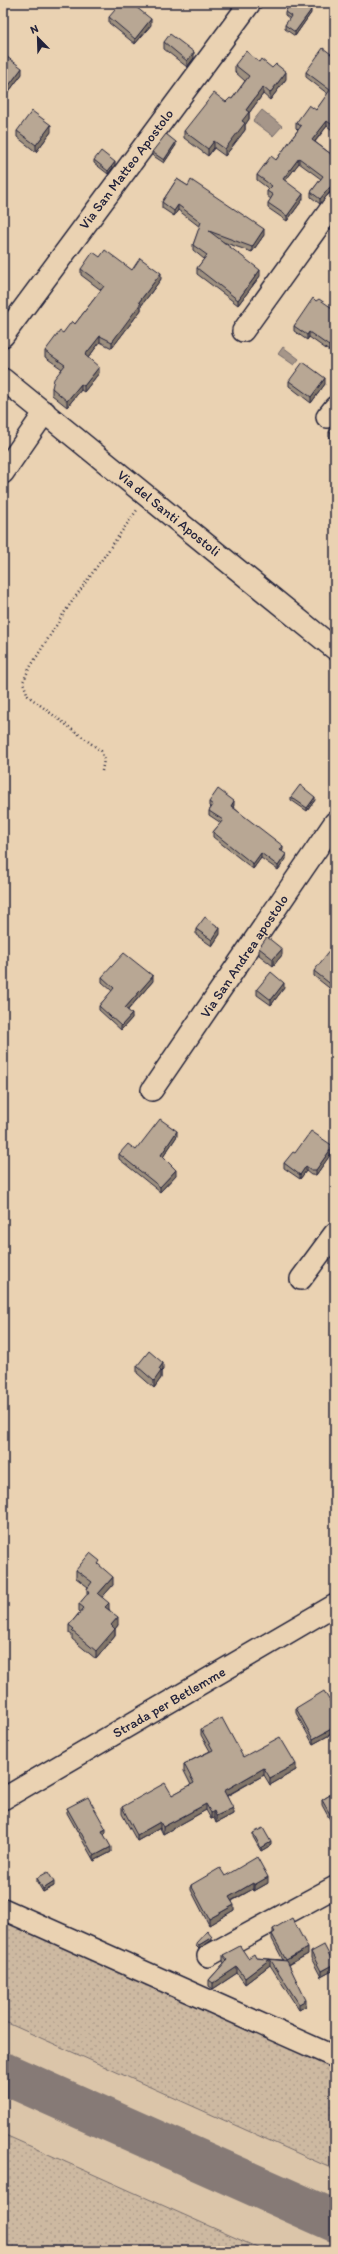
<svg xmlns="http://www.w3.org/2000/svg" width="338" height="2254" font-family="Itim,sans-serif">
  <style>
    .built { fill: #dbc5a9 }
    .grass { fill: url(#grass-dots); stroke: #786e6e }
    .water { fill: #a69689; stroke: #71686a }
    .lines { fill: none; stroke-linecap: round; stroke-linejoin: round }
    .taxiway { stroke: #867a76; stroke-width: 42 }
    .minor-casing { stroke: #22223b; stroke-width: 24 }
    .path { stroke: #22223b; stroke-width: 2.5; stroke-dasharray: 1 3; stroke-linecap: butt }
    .minor { stroke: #ead2b2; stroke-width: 21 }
    .wall { fill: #9e907f; stroke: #22223b }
    .shaded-wall { fill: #817568; stroke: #22223b }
    .building { fill: #b8a794; stroke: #22223b }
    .labels { text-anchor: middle; stroke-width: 3; stroke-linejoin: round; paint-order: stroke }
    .street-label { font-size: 14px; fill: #22223b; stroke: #ead2b2 }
  </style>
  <defs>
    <pattern id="grass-dots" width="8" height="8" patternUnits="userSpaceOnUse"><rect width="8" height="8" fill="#cdb9a1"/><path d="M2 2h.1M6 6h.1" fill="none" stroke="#b09f8c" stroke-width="1.8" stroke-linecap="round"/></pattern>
  </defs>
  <rect width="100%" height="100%" fill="#ead2b2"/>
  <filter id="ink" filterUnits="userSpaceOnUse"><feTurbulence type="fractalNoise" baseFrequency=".025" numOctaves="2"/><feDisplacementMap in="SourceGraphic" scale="8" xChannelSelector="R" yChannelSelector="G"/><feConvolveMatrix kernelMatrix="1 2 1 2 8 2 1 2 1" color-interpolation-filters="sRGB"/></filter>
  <g filter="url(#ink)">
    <!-- built -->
    <path class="built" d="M 3,1898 L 335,2046 L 335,2251 L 3,2251 Z"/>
    <!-- grass -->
    <path class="grass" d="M 3,1919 L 335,2067 L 335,2170 L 3,2021 Z
      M 3,2134 L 265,2251 L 3,2251 Z"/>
    <!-- water -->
    <path class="water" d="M 262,110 L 282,126 L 273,136 L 253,121 Z
      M 283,347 L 299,359 L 294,365 L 278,354 Z"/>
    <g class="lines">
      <!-- taxiway -->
      <path class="taxiway" d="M 3,2073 L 335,2221"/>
      <!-- minor casing -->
      <g class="minor-casing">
        <path id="minor" d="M 243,331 L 335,203
          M 3,336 L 250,3
          M 3,379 L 335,649
          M 327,417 L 335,407
          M 3,473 L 45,412
          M 152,1090 L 335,822
          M 301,1279 L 335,1233
          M 3,1799 L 335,1605
          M 3,1909 L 335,2057
          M 208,1956 L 335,1887"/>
      </g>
      <!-- path -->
      <path class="path" d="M 102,771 L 104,760 L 101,751 L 28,696 L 23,682 L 29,669 L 64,613 L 137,510"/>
      <!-- minor -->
      <use href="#minor" class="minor"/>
    </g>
    <!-- wall -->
    <path class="wall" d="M 288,3 L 302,3 L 311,13 L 295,36 L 285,29 L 285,25 L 290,19 L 285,15 L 285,12 L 290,4 Z
      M 109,17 L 151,25 L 135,44 L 109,23 Z
      M 164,42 L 194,58 L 187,67 L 164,49 Z
      M 3,54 L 22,74 L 7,94 L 3,91 Z
      M 335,57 L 335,132 L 327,126 L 315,142 L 335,157 L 335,191 L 330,192 L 320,204 L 311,197 L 311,192 L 321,179 L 299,163 L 285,181 L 303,199 L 287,221 L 268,208 L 268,203 L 271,199 L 267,196 L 267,191 L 269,189 L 257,180 L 257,175 L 276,160 L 298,130 L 296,128 L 296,123 L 316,110 L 328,94 L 306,77 L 306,72 Z
      M 259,62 L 286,79 L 270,100 L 263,94 L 249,113 L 249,119 L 245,125 L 245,130 L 225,156 L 214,148 L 208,156 L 184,138 L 184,131 L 232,99 L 245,81 L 235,72 L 235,65 Z
      M 17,131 L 51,132 L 36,152 L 17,137 Z
      M 176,145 L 164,163 L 152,155 L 152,152 Z
      M 94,160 L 115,165 L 108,174 L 94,163 Z
      M 177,179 L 264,235 L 252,252 L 223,242 L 260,276 L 238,305 L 197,274 L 197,268 L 204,259 L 193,250 L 193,245 L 200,227 L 178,210 L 174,216 L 162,208 L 162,202 Z
      M 100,257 L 132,270 L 161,279 L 141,306 L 141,310 L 112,348 L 100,342 L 88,358 L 99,373 L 84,392 L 81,390 L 67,407 L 52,395 L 52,388 L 62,369 L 45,357 L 45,351 L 63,333 L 75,324 L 101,290 L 81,275 L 81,269 Z
      M 316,301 L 335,310 L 335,342 L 329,351 L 309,337 L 307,340 L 294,331 L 294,326 Z
      M 289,381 L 325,384 L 311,403 L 289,386 Z
      M 335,424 L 335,441 L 329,437 L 329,432 Z
      M 291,797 L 315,800 L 307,811 L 291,800 Z
      M 209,802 L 234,805 L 233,807 L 283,850 L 282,851 L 286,859 L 278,870 L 261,858 L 253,869 L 213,837 L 213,832 L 221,823 L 209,815 L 209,811 L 211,808 L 209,806 Z
      M 196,929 L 220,934 L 212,946 L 196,935 Z
      M 259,948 L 282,955 L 273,966 L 259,955 Z
      M 335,954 L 335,988 L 333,991 L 314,976 L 314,971 Z
      M 102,977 L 153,981 L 128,1010 L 132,1018 L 121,1030 L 99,1010 L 99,1006 L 112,991 L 102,982 Z
      M 284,988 L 271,1005 L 257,995 L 257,989 Z
      M 177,1136 L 163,1157 L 176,1175 L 160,1192 L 119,1159 L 119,1154 L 136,1150 Z
      M 333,1151 L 316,1175 L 311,1175 L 306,1171 L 300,1179 L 284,1168 L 284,1163 L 295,1153 Z
      M 137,1366 L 163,1370 L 161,1372 L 161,1378 L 154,1388 L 137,1373 Z
      M 100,1566 L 113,1585 L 102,1597 L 118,1625 L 115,1629 L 115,1636 L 96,1659 L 72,1639 L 72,1635 L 69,1633 L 69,1625 L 80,1612 L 79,1611 L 79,1604 L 87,1595 L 87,1589 L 88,1587 L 76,1578 L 76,1570 Z
      M 296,1708 L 335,1710 L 335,1732 L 313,1744 L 296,1713 Z
      M 201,1729 L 243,1757 L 296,1770 L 270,1785 L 264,1775 L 227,1796 L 233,1814 L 216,1823 L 214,1818 L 211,1819 L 206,1810 L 163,1834 L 160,1828 L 137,1841 L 122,1814 L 122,1807 L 172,1795 L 191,1785 L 184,1771 L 184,1764 L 210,1751 L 201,1735 Z
      M 335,1792 L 335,1829 L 322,1805 L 322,1800 Z
      M 67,1808 L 106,1833 L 104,1835 L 111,1852 L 94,1861 L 67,1813 Z
      M 253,1833 L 271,1845 L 261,1851 L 253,1837 Z
      M 225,1876 L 268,1883 L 254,1891 L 253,1889 L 232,1901 L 234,1910 L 209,1925 L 191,1890 L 191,1885 Z
      M 37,1878 L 54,1886 L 43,1892 L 37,1882 Z
      M 273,1929 L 308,1954 L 289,1965 L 306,2006 L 299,2010 L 270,1965 L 245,1984 L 237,1973 L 213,1989 L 209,1986 L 209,1980 L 224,1963 L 223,1961 L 223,1955 L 248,1958 L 256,1958 L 283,1960 L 272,1939 L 272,1934 L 273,1933 Z
      M 212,1940 L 199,1949 L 196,1946 L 196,1943 Z
      M 311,1952 L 334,1970 L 321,1977 L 311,1958 Z"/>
    <!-- shaded-wall -->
    <path class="shaded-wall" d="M 311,10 L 311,13 L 295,36 L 295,32 Z
      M 151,19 L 151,25 L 135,44 L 135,39 Z
      M 194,52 L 194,58 L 187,67 L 187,61 Z
      M 22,68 L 22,74 L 7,94 L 7,88 Z
      M 286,72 L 286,79 L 270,100 L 270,93 Z
      M 263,87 L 263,94 L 249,113 L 249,119 L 245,125 L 245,130 L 225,156 L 225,149 L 242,121 L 246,110 Z
      M 327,121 L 327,126 L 312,145 L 312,140 Z
      M 51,125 L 51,132 L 36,152 L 36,145 Z
      M 214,141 L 214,148 L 208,156 L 208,149 Z
      M 176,142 L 176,145 L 164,163 L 164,160 Z
      M 299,158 L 299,163 L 283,184 L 283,179 Z
      M 115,162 L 115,165 L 108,174 L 108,171 Z
      M 330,187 L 330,192 L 320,204 L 320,199 Z
      M 303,194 L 303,199 L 287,221 L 287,216 Z
      M 178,205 L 178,210 L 174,216 L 174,211 Z
      M 264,229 L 264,235 L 252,252 L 252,247 Z
      M 260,270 L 260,276 L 238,305 L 238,300 Z
      M 161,273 L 161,279 L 141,306 L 141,310 L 112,348 L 112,342 L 139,302 Z
      M 309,332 L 309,337 L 307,340 L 307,335 Z
      M 100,336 L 100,342 L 85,362 L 85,355 Z
      M 335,337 L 335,342 L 329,351 L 329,346 Z
      M 99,367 L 99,373 L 84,392 L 84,386 Z
      M 325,378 L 325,384 L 311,403 L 311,397 Z
      M 81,384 L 81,390 L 67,407 L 67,401 Z
      M 6,406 L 6,412 L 3,416 L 3,410 Z
      M 315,797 L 315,800 L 307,811 L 307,808 Z
      M 234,801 L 234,805 L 231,810 L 231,806 Z
      M 283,846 L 283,850 L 280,854 L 280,850 Z
      M 261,853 L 261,858 L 253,869 L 253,864 Z
      M 286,854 L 286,859 L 278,870 L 278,866 Z
      M 220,928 L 220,934 L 212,946 L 212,940 Z
      M 282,949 L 282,955 L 273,966 L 273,959 Z
      M 153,976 L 153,981 L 125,1013 L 125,1008 Z
      M 284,983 L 284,988 L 271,1005 L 271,1000 Z
      M 335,983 L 335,988 L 333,991 L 333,986 Z
      M 132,1014 L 132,1018 L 121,1030 L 121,1026 Z
      M 177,1131 L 177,1136 L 161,1160 L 161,1155 Z
      M 333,1146 L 333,1151 L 316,1175 L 316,1170 Z
      M 306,1166 L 306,1171 L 300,1179 L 300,1175 Z
      M 176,1170 L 176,1175 L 160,1192 L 160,1187 Z
      M 163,1363 L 163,1370 L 161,1372 L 161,1378 L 154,1388 L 154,1381 L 159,1369 Z
      M 113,1577 L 113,1585 L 98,1602 L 98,1594 Z
      M 109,1603 L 109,1611 L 105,1607 Z
      M 118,1617 L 118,1625 L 115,1629 L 115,1636 L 96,1659 L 96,1651 L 111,1625 Z
      M 335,1727 L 335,1732 L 313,1744 L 313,1739 Z
      M 296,1764 L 296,1770 L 270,1785 L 270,1778 Z
      M 264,1768 L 264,1775 L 224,1797 L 224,1791 Z
      M 206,1804 L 206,1810 L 163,1834 L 163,1827 Z
      M 233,1808 L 233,1814 L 216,1823 L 216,1816 Z
      M 214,1811 L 214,1818 L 211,1819 L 211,1813 Z
      M 160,1822 L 160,1828 L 137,1841 L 137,1835 Z
      M 106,1829 L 106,1833 L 102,1836 L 102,1831 Z
      M 271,1842 L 271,1845 L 261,1851 L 261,1848 Z
      M 111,1847 L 111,1852 L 94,1861 L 94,1856 Z
      M 268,1877 L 268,1883 L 254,1891 L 254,1885 Z
      M 54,1882 L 54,1886 L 43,1892 L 43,1889 Z
      M 253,1883 L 253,1889 L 229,1902 L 229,1897 Z
      M 234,1905 L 234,1910 L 209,1925 L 209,1919 Z
      M 212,1937 L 212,1940 L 199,1949 L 199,1945 Z
      M 308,1948 L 308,1954 L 286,1966 L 286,1960 Z
      M 270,1959 L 270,1965 L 245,1984 L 245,1978 Z
      M 334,1964 L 334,1970 L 321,1977 L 321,1971 Z
      M 237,1967 L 237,1973 L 213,1989 L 213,1983 Z
      M 306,2000 L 306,2006 L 299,2010 L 299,2004 Z"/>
    <!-- building -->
    <path class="building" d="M 121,3 L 131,3 L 151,19 L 135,39 L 109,17 Z
      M 291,3 L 302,3 L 311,10 L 295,32 L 285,25 L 291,16 L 285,12 Z
      M 170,34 L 194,52 L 187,61 L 164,42 Z
      M 323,48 L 335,57 L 335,127 L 327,121 L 312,140 L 335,157 L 335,186 L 330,187 L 320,199 L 311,192 L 323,176 L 299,158 L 283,179 L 303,194 L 287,216 L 268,203 L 273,195 L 267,191 L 272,186 L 257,175 L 271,156 L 276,160 L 301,126 L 296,123 L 309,105 L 316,110 L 330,90 L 306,72 Z
      M 246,51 L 259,62 L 261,59 L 272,68 L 276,64 L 286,72 L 270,93 L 263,87 L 246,110 L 249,112 L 242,121 L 245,123 L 225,149 L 214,141 L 208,149 L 184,131 L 214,93 L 226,102 L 230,98 L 232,99 L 249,76 L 235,65 Z
      M 3,54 L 22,68 L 7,88 L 3,85 Z
      M 32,111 L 51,125 L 36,145 L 17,131 Z
      M 166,134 L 176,142 L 164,160 L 152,152 Z
      M 101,151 L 115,162 L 108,171 L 94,160 Z
      M 177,179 L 188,186 L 191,180 L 264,229 L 252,247 L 209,231 L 260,270 L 238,300 L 197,268 L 207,255 L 193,245 L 201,222 L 178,205 L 174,211 L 162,202 Z
      M 105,250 L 132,270 L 140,258 L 161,273 L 139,302 L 141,303 L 112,342 L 100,336 L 85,355 L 99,367 L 84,386 L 81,384 L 67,401 L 52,388 L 54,379 L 65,365 L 45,351 L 60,331 L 63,333 L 72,321 L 75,324 L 104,286 L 81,269 L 93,252 L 100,257 Z
      M 313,298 L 316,301 L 319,299 L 335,310 L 335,337 L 329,346 L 309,332 L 307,335 L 294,326 Z
      M 303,362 L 325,378 L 311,397 L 289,381 Z
      M 3,404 L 6,406 L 3,410 Z
      M 335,424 L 335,436 L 329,432 Z
      M 300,785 L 315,797 L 307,808 L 291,797 Z
      M 218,789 L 234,801 L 231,806 L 283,846 L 280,850 L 286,854 L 278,866 L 261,853 L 253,864 L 213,832 L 223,820 L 209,811 L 213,805 L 209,802 Z
      M 205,917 L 220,928 L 212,940 L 196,929 Z
      M 267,937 L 282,949 L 273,959 L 259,948 Z
      M 330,950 L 335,954 L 335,983 L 333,986 L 314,971 Z
      M 124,953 L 153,976 L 125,1008 L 132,1014 L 121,1026 L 99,1006 L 114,988 L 102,977 Z
      M 271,972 L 284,983 L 271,1000 L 257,989 Z
      M 160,1119 L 177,1131 L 161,1155 L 176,1170 L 160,1187 L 119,1154 L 128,1144 L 136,1150 Z
      M 311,1131 L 333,1146 L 316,1170 L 311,1170 L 306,1166 L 300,1175 L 284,1163 L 293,1152 L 295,1153 Z
      M 149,1351 L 163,1363 L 159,1369 L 161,1371 L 154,1381 L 137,1366 Z
      M 90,1553 L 100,1561 L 98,1564 L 113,1577 L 98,1594 L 109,1603 L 105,1607 L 118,1617 L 111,1625 L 115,1629 L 96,1651 L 72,1631 L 74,1629 L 69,1625 L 84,1608 L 79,1604 L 89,1592 L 87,1589 L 92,1582 L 76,1570 Z
      M 324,1691 L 335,1710 L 335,1727 L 313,1739 L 296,1708 Z
      M 222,1718 L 243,1757 L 280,1737 L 296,1764 L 270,1778 L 264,1768 L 224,1791 L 233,1808 L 216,1816 L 214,1811 L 211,1813 L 206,1804 L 163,1827 L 160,1822 L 137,1835 L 122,1807 L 165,1783 L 172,1795 L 194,1783 L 184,1764 L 213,1750 L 201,1729 Z
      M 335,1792 L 335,1823 L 322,1800 Z
      M 88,1797 L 106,1829 L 102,1831 L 111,1847 L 94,1856 L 67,1808 Z
      M 263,1828 L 271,1842 L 261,1848 L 253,1833 Z
      M 257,1857 L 268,1877 L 254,1885 L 253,1883 L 229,1897 L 234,1905 L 209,1919 L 191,1885 L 220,1868 L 225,1876 Z
      M 48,1872 L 54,1882 L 43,1889 L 37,1878 Z
      M 292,1918 L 308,1948 L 286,1960 L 272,1934 L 275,1932 L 273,1929 Z
      M 207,1931 L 212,1937 L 199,1945 L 196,1943 Z
      M 324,1945 L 334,1964 L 321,1971 L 311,1952 Z
      M 240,1946 L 248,1958 L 254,1954 L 256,1958 L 287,1961 L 306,2000 L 299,2004 L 270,1959 L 245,1978 L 237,1967 L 213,1983 L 209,1980 L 227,1960 L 223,1955 Z"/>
  </g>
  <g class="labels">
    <!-- street labels -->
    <g class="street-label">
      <text transform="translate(126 169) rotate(-53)" y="5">Via San Matteo Apostolo</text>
      <text transform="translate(169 513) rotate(39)" y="5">Via del Santi Apostoli</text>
      <text transform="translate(244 956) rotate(-56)" y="5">Via San Andrea apostolo</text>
      <text transform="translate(169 1702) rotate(-30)" y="5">Strada per Betlemme</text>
    </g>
  </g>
  <!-- margin -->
  <rect width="338" height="2254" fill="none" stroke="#ead2b2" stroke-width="16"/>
  <rect x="8" y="8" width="322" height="2238" fill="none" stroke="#22223b" stroke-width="1.5" filter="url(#ink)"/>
  <!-- north arrow -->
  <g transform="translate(38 38) rotate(337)" stroke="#ead2b2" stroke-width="3" paint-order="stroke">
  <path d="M0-3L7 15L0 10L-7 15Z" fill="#22223b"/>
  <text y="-6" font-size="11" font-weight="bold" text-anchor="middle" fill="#22223b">N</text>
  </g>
</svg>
